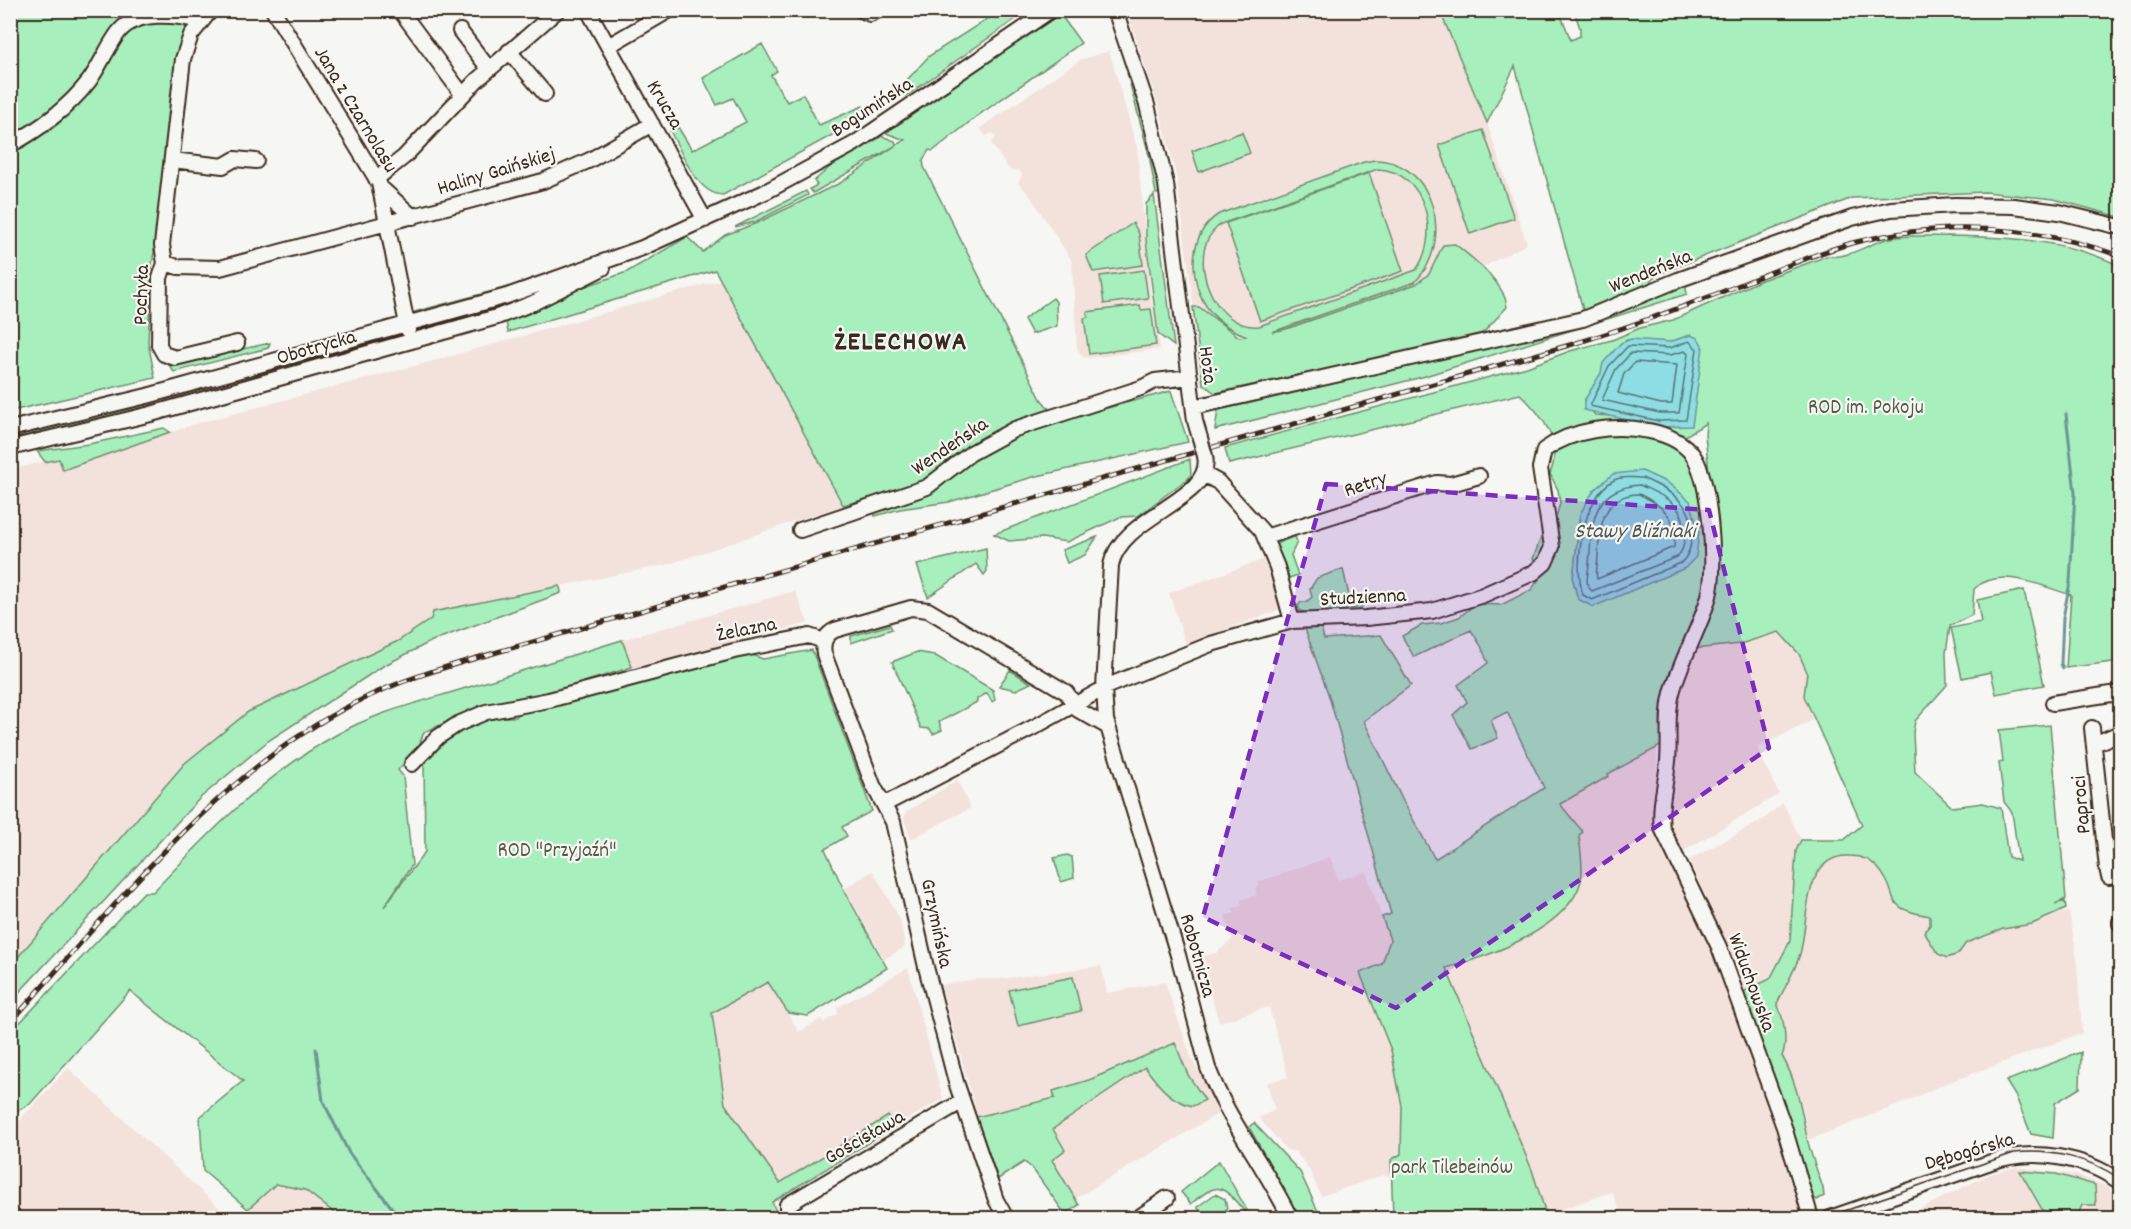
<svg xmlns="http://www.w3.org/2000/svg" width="2131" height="1229" font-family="Dekko,sans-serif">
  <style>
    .built { fill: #f3e1dc }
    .green { fill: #a7efbc; stroke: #718c6d; stroke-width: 1.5; fill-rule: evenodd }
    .water { fill: #8ddee4; stroke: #6c9695; stroke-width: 1.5 }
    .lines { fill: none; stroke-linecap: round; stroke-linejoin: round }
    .shore { stroke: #5c726d; stroke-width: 1.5 }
    .stream { stroke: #6c9695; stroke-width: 3 }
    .minor-casing { stroke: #3b2a1e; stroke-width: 18 }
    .minor { stroke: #f6f6f2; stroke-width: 14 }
    .tram { stroke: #3b2a1e; stroke-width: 1.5 }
    .rail-casing { stroke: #3b2a1e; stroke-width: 5 }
    .rail { stroke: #f6f6f2; stroke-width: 3; stroke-dasharray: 9; stroke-linecap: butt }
    .minor-bridge-casing { stroke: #3b2a1e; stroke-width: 18; stroke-linecap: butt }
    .minor-bridge { stroke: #f6f6f2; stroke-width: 14 }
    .marked { fill: #7b2cbf; fill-opacity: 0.2; stroke: #7b2cbf; stroke-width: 4.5; stroke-dasharray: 12 8; stroke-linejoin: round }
    .labels { text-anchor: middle; stroke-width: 4.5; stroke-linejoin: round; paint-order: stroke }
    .street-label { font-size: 21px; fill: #3b2a1e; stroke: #f6f6f2 }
    .park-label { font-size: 21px; fill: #565b46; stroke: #f6f6f2 }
    .water-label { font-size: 22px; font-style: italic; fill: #505750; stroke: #f6f6f2 }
    .district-label { font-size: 27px; font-weight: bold; letter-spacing: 1.5px; fill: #3b2a1e; stroke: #f6f6f2 }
  </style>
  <rect width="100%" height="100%" fill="#f6f6f2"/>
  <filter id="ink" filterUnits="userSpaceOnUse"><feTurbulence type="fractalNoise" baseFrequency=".0167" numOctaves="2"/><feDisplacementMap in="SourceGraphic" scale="12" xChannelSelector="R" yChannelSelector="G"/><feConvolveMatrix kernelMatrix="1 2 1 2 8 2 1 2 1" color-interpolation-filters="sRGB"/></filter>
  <g filter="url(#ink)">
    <!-- built -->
    <path class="built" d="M 1127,11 L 1440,11 L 1487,123 L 1527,244 L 1470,274 L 1413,337 L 1204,387 L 1177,179 L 1159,107 Z
      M 1109,51 L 1137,148 L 1151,299 L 1160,349 L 1089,358 L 1083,357 L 1077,348 L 1072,261 L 1029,194 L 1018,183 L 1022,175 L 1019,170 L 1012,171 L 1007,167 L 991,143 L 996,138 L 993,133 L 986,136 L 980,128 L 1080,60 Z
      M 721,280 L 843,505 L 669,564 L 434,612 L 431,619 L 398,641 L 248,712 L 185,764 L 11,965 L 11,470 L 59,458 L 64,470 L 198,423 L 426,363 Z
      M 1265,559 L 1276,592 L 1279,610 L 1186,644 L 1169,593 Z
      M 795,591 L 808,623 L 643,667 L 632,667 L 622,640 Z
      M 1779,632 L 1799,654 L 1807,672 L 1804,696 L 1813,720 L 1757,748 L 1779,794 L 1679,854 L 1666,819 L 1674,778 L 1675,701 L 1694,650 L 1740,644 Z
      M 1657,747 L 1656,816 L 1723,979 L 1779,1132 L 1804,1216 L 1798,1218 L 1623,1218 L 1612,1192 L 1546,1214 L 1532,1170 L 1446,967 L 1479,959 L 1538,930 L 1556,918 L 1575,894 L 1580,882 L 1582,867 L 1579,835 L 1583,832 L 1560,804 Z
      M 957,780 L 970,808 L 911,839 L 904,819 L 906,812 Z
      M 1783,803 L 1801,840 L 1795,851 L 1790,941 L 1770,980 L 1743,992 L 1726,940 L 1689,860 L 1764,819 Z
      M 1844,855 L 1858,856 L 1871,861 L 1880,870 L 1896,906 L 1906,912 L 1930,916 L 1930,925 L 1958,954 L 1966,943 L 1978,938 L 2003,929 L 2032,924 L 2047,915 L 2069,912 L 2076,951 L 2082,1033 L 1944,1084 L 1908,1101 L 1808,1140 L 1804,1114 L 1788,1067 L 1782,1056 L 1785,1049 L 1782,1012 L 1777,1004 L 1799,959 L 1813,883 L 1818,870 L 1828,859 Z
      M 1330,857 L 1338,880 L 1366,872 L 1390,940 L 1382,965 L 1360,973 L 1391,1050 L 1402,1106 L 1401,1154 L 1391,1160 L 1391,1177 L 1383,1175 L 1321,1196 L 1309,1169 L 1296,1152 L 1286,1149 L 1259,1118 L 1275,1110 L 1267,1083 L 1288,1077 L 1269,1007 L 1219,1022 L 1200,957 L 1216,953 L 1232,940 L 1225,915 L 1234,914 L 1233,908 L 1242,906 L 1240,900 L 1257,895 L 1255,888 L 1259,886 L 1258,882 Z
      M 873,871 L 900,919 L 905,947 L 884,959 L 845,888 Z
      M 1101,966 L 1107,993 L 1165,982 L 1192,1060 L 1221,1112 L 1076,1198 L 1052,1160 L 1025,1155 L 996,1166 L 978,1118 L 941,985 L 977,979 L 999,979 Z
      M 908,968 L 943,1099 L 894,1127 L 888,1116 L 780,1183 L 725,1104 L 712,1013 L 768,982 L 799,1032 L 821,1019 L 824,1022 L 838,1014 L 837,1008 Z
      M 68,1068 L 230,1218 L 11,1218 L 11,1130 Z
      M 2016,1167 L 2076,1175 L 2109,1187 L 2120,1204 L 2120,1218 L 1902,1218 L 1990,1174 Z
      M 276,1183 L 305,1190 L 341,1218 L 258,1218 L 248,1209 Z"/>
    <!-- green -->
    <path class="green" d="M 1001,10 L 1027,11 L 906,96 L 896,92 L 929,56 Z
      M 10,11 L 181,11 L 187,33 L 152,265 L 148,342 L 155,378 L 11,411 Z
      M 1440,11 L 1559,11 L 1571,40 L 1580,36 L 1580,28 L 1574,11 L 2120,11 L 2120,217 L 2054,199 L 1985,192 L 1852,198 L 1659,274 L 1651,279 L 1650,283 L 1584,313 L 1515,66 L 1487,123 Z
      M 1060,14 L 1081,43 L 976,117 L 933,151 L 929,150 L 923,160 L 924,167 L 1041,399 L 1059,421 L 1171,391 L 1188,442 L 1033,477 L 949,502 L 900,509 L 875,516 L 870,498 L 843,505 L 715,270 L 508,332 L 506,322 L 569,292 L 627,272 L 687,237 L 703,252 L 725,235 L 757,223 L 840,183 L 895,146 L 813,193 L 810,189 L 817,185 L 814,181 L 830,167 L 882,136 L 895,141 L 896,145 L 905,140 L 886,133 Z
      M 762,44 L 777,71 L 771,75 L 787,102 L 803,94 L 819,125 L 863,106 L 867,116 L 723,195 C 697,195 682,152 670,131 L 678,127 L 692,150 L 746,122 L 733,98 L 717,105 L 703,78 Z
      M 1127,73 L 1139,97 L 1162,193 L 1156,194 L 1149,155 Z
      M 1483,130 L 1514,218 L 1470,234 L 1439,145 Z
      M 1242,132 L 1250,153 L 1199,172 L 1192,151 Z
      M 1375,160 C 1435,161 1455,242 1415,282 L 1272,332 L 1286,329 L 1416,284 L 1429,274 L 1443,245 L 1455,244 C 1473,259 1505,282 1507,307 L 1480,336 L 1215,393 L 1203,384 L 1193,307 L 1199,307 L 1239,337 L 1247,336 C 1233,331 1219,323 1209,310 C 1188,283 1187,233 1219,214 L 1364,162 ZM 1378,169 C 1426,171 1441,235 1416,270 L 1259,326 C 1220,330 1193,275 1207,241 C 1210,234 1215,229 1221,224 Z
      M 1369,173 L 1403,271 L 1260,321 L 1226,223 Z
      M 806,191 L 808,195 L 755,222 L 735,227 Z
      M 1154,195 L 1174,346 L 1158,334 L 1146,240 L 1146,204 Z
      M 1133,223 L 1139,234 L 1143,265 L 1093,272 L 1086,255 Z
      M 1948,236 C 2008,237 2065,239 2120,266 L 2120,661 L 2066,668 L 2071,595 C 2043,587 2000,565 1974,589 L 1972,615 L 1950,626 L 1946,653 L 1947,685 L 1915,721 L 1913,733 L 1915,772 L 1952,807 L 1983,803 L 2001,808 L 2008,857 L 2019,861 L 2012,812 L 2004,802 L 1999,763 L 2003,762 L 1999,730 L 2050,725 L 2066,899 L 2055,904 L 2065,901 L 2066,909 L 2032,924 L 2003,929 L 1966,943 L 1958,954 L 1947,958 L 1938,954 L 1924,932 L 1930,925 L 1930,916 C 1878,907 1903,897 1878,868 C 1870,859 1861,856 1850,856 C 1802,853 1809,922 1800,954 C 1795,971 1784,988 1777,1004 C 1784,1017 1788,1043 1782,1056 C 1796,1080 1801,1107 1806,1133 C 1809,1151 1817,1170 1823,1188 L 1824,1196 L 1817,1200 L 1812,1196 L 1743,992 L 1770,979 L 1790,941 L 1796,851 L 1801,840 L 1844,840 L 1862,825 L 1804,696 L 1807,672 L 1799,654 L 1779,632 L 1740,644 L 1685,650 L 1664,744 L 1608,774 L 1609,776 L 1560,804 L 1583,832 L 1579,835 C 1580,850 1584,866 1581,881 C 1569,928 1488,957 1446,968 L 1532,1170 L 1546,1214 L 1544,1218 L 1393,1218 L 1391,1160 L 1401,1154 L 1402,1106 L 1391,1050 L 1360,973 L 1382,964 L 1390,940 L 1382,917 L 1391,914 L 1329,696 L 1305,629 L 1321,627 L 1324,639 L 1381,635 L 1411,685 L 1364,721 L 1403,801 L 1435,859 L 1544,788 L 1507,712 L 1491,720 L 1498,738 L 1472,749 L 1453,715 L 1467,702 L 1458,685 L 1488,663 L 1481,646 L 1471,630 L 1414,657 L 1402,636 L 1422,625 L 1441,623 L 1459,617 L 1476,604 L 1501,605 L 1531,590 L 1543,574 L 1533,559 L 1546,524 L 1557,514 L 1560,503 L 1558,490 L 1550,474 C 1563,441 1543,416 1520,394 L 1229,464 L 1225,448 L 1527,367 L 1570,351 L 1612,340 L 1640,328 L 1673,320 L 1759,281 L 1827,256 C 1848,259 1866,245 1886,239 C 1904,234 1929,237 1948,236 ZM 1690,335 L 1658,427 L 1614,416 L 1595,415 L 1584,401 L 1626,340 L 1670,342 ZM 1706,423 L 1705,435 L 1712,500 L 1682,438 ZM 1580,514 L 1578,599 L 1573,580 Z
      M 1144,270 L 1148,298 L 1104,304 L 1100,276 Z
      M 530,281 L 420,313 L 414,312 Z
      M 1685,283 L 1687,294 L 1422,377 L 1215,430 L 1218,410 C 1379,376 1528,332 1685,283 Z
      M 1053,298 L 1056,302 L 1057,326 L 1032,334 L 1024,319 Z
      M 1140,305 L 1141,310 L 1151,309 L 1156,345 L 1089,354 L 1084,318 L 1088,317 L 1087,312 Z
      M 382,335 L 384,342 L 191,396 Z
      M 270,343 L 268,348 L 174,372 L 169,365 Z
      M 145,402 L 147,410 L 11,442 L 10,434 Z
      M 164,428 L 170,432 L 63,470 L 59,459 L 45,462 L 37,451 L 89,444 Z
      M 1190,459 L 1191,476 L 1138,516 L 1120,517 L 1067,542 L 1042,538 L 1009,541 L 994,534 Z
      M 1295,536 L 1297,542 L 1291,555 L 1298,575 L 1289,578 L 1276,544 Z
      M 1097,537 L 1085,555 L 1067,563 L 1062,550 Z
      M 986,548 L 987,571 L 984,575 L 976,564 L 928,597 L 917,565 Z
      M 1343,569 L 1350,600 L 1347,605 L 1351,609 L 1362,606 L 1361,611 L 1308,613 L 1300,611 L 1298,606 L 1301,602 L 1306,602 L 1312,597 L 1310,589 L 1317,578 Z
      M 560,586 L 561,593 L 432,641 L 383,666 L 268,741 L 200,798 L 11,1001 L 11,965 L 185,763 L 248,712 L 398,641 L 431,619 L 433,612 Z
      M 2024,590 L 2044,685 L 1996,694 L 1991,672 L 1962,678 L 1951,628 L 1981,622 L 1977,600 Z
      M 890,625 L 892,629 L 851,643 L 851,636 Z
      M 622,640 L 632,667 L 568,687 L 477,709 L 424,732 L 418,748 L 398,770 L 403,776 L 412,865 L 384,907 L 425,852 L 424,759 L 432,746 L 485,717 L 516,717 L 522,709 L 595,695 L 646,677 L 747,653 L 763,659 L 812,650 L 872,811 L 842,827 L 847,836 L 825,849 L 843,888 L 887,968 L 808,1016 L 788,1013 L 768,982 L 712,1013 L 725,1104 L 780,1183 L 888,1116 L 894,1127 L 772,1202 L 779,1218 L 341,1218 L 305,1190 L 276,1184 L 248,1209 L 203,1171 L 200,1117 L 243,1081 L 130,991 L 30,1104 L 11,1114 L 10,1033 L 144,892 L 153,892 C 209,833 264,775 336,735 C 372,714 416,703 456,691 C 511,674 567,657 622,640 Z
      M 917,652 L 934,655 L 993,690 L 995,700 L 992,702 L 987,693 L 977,699 L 977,702 L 939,722 L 942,730 L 933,734 L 930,729 L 921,728 L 892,662 Z
      M 1010,670 L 1031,683 L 1016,690 L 999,686 Z
      M 1067,855 L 1072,857 L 1074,878 L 1061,882 L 1054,858 Z
      M 1073,977 L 1081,1011 L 1018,1026 L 1009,990 Z
      M 1175,1043 L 1188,1075 L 1205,1100 L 1193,1106 C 1170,1101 1158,1085 1145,1067 L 1053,1129 L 1065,1150 L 1052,1160 L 1079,1205 L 1065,1214 L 1032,1168 L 1024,1162 L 998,1179 L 976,1117 L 1055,1098 L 1053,1091 L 1089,1080 Z
      M 2081,1052 L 2080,1088 L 2055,1103 L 2053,1138 L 2031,1134 L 2016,1097 L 2006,1081 Z
      M 1254,1123 L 1300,1172 L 1321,1218 L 1300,1218 L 1249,1127 Z
      M 1219,1161 L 1247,1210 L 1245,1212 C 1222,1185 1219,1180 1191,1204 L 1181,1192 Z
      M 2020,1171 L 2056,1174 L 2095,1185 L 2096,1205 L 2082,1205 L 2078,1215 L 2043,1211 Z
      M 1215,1194 L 1225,1199 L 1227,1208 L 1222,1215 L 1207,1218 L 1197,1207 Z"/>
    <!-- water -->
    <path class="water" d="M 1690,335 L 1698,338 L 1703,347 L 1692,426 L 1658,427 L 1584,410 L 1584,401 L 1601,373 L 1603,363 L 1621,343 L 1631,339 L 1670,342 Z
      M 1642,471 L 1668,483 L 1690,501 L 1699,532 L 1696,557 L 1685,568 L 1593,607 L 1578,599 L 1573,580 L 1580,514 L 1594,490 L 1613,474 Z"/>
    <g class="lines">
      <!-- shore -->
      <path class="shore" d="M 1689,341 L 1697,349 L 1686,420 L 1659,421 L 1590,406 L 1609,366 L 1628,346 L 1670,348 Z
        M 1685,351 L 1688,354 L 1679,413 L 1660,413 L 1602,400 L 1616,369 L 1631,353 L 1670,355 Z
        M 1635,362 L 1677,365 L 1672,404 L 1661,404 L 1618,393 L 1624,374 Z
        M 1642,478 C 1656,484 1671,491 1682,503 C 1696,517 1695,550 1681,563 L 1592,600 L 1583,595 C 1573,564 1582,497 1614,480 C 1621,477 1634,477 1642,478 Z
        M 1640,485 C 1652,491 1668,497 1677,508 C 1687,520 1688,546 1677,557 L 1592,591 C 1584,585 1588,575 1589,565 C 1592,526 1590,488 1640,485 Z
        M 1639,494 C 1663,506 1679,518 1674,547 L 1597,579 C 1595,573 1598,564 1598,556 C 1599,527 1603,494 1639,494 Z"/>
      <!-- stream -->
      <path class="stream" d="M 2063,668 L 2061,664 L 2063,618 L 2070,582 L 2075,493 L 2066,414
        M 316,1049 L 323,1101 L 349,1153 L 400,1218"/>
      <!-- minor casing -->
      <g class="minor-casing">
        <path id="minor" d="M 211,10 L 191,35 L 183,59 L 162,245 L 165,263 L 160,278 L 159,345 L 164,354 L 175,358 L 237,343
          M 273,10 L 379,183 L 408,330
          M 400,10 L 462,94
          M 588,10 L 705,220
          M 861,10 L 870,14 L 879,10
          M 1115,10 L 1147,105 L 1166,184 L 1195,421 L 1200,438
          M 460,31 L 489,69
          M 608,46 L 670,10
          M 509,51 L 545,94
          M 10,145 C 39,130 69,107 89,81 C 100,66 107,48 118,33 C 136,9 177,15 201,21
          M 172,160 L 223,166 L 235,159 L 256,161
          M 376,179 L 404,157 L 477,80 L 558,10
          M 380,187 L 413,217
          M 165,263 L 178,267 L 220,268 L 543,181 L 590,160 L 652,124
          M 1194,407 L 1583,319 L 1678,280 L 1852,218 L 1891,209 L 1955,205 L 2014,206 L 2059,212 L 2120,227
          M 10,429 L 147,396 L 507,296 L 642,248 L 765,192 L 854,144 L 1051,10
          M 10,448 L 151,414 L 497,317 L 533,303 L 603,268
          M 1205,456 C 1215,500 1121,515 1111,565 L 1104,688 L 1106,720 L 1178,955 L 1208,1068 C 1228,1121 1266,1167 1290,1218
          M 1205,475 L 1218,482 L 1262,531 L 1277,567 L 1292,621
          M 800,530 L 927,487 L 971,453 L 1015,429 L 1141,388 L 1155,381 L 1190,377
          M 1265,537 L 1437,483 L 1451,484 L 1479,476
          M 2053,703 L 2111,694 L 2120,695
          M 2092,728 L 2107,868 L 2109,877 L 2120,874
          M 2094,744 L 2120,733
          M 412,764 L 438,737 L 458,724 L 486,712 L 549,700 L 734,651 L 809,636 L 824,641
          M 885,804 L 1036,726 L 1110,685 L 1211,644 L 1292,621 L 1366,618 L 1432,611 L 1483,595 L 1533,573 L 1545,563 L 1552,547 L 1540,468 L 1544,450 C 1573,429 1614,424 1649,431 C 1664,434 1682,441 1692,454 C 1710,476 1717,567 1709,596 C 1700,629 1681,659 1672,693 C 1666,715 1670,738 1668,761 C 1666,784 1659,805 1662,828 L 1719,947 L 1784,1127 L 1811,1218
          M 2120,922 L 2120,924
          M 787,1218 L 787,1205 L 961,1102
          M 1006,1218 L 996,1200 L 956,1082 L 926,967 L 893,822 L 873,785 L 824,654 C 822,643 825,635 835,630 L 911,608 L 928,610 L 1066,692 L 1078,710 L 1108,727
          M 1138,1218 L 1167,1198
          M 1830,1218 L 1991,1162 C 2033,1148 2084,1156 2120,1182"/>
      </g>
      <!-- minor -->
      <use href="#minor" class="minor"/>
      <!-- tram -->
      <path class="tram" d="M 1824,1218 L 2014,1153 C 2050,1149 2091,1158 2120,1179"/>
      <!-- rail casing -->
      <g class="rail-casing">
        <path id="rail" d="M 10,1023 C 114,908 215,774 355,703 C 401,679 452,665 501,651 L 1573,344 C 1627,328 1680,308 1732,288 C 1771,272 1811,255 1852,243 C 1939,220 2036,225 2120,256"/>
      </g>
      <!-- rail -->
      <use href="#rail" class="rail"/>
      <!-- minor-bridge casing -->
      <g class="minor-bridge-casing">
        <path id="minor-bridge" d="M 1200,438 L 1205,456"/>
      </g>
      <!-- minor-bridge -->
      <use href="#minor-bridge" class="minor-bridge"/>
    </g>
  </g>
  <!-- marked area -->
  <path class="marked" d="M 1326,484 L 1709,510 L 1769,748 L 1396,1008 L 1203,917 Z"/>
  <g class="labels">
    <!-- street labels -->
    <g class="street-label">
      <text transform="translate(666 104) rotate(60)" y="7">Krucza</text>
      <text transform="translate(871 106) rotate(-33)" y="7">Bogumińska</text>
      <text transform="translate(357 109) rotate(59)" y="7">Jana z Czarnolasu</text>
      <text transform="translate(496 170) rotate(-17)" y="7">Haliny Gaińskiej</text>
      <text transform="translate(1650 270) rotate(-22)" y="7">Wendeńska</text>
      <text transform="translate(140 295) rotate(-88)" y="7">Pochyła</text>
      <text transform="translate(316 346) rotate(-16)" y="7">Obotrycka</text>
      <text transform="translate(1209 365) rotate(83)" y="7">Hoża</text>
      <text transform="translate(949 445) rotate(-34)" y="7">Wendeńska</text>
      <text transform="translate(1365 483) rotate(-18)" y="7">Retry</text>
      <text transform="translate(1363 596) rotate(-3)" y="7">Studzienna</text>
      <text transform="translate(746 628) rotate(-11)" y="7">Żelazna</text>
      <text transform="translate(2080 805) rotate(-95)" y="7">Paproci</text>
      <text transform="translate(938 923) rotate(78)" y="7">Grzymińska</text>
      <text transform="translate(1199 955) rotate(74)" y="7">Robotnicza</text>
      <text transform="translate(1753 982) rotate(70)" y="7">Widuchowska</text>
      <text transform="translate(864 1136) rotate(-30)" y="7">Gościsława</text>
      <text transform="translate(1969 1150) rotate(-16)" y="7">Dębogórska</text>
    </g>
    <!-- park labels -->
    <g class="park-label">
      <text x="1866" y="413">ROD im. Pokoju</text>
      <text x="557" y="856">ROD "Przyjaźń"</text>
      <text x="1452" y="1173">park Tilebeinów</text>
    </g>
    <!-- water labels -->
    <g class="water-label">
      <text x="1635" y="537">Stawy Bliźniaki</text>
    </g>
    <!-- district labels -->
    <g class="district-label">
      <text x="901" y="349">ŻELECHOWA</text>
    </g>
  </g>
  <!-- margin -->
  <rect width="2131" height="1229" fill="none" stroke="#f6f6f2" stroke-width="36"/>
  <rect x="18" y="18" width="2095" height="1193" fill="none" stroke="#3b2a1e" stroke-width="2" filter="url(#ink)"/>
</svg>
